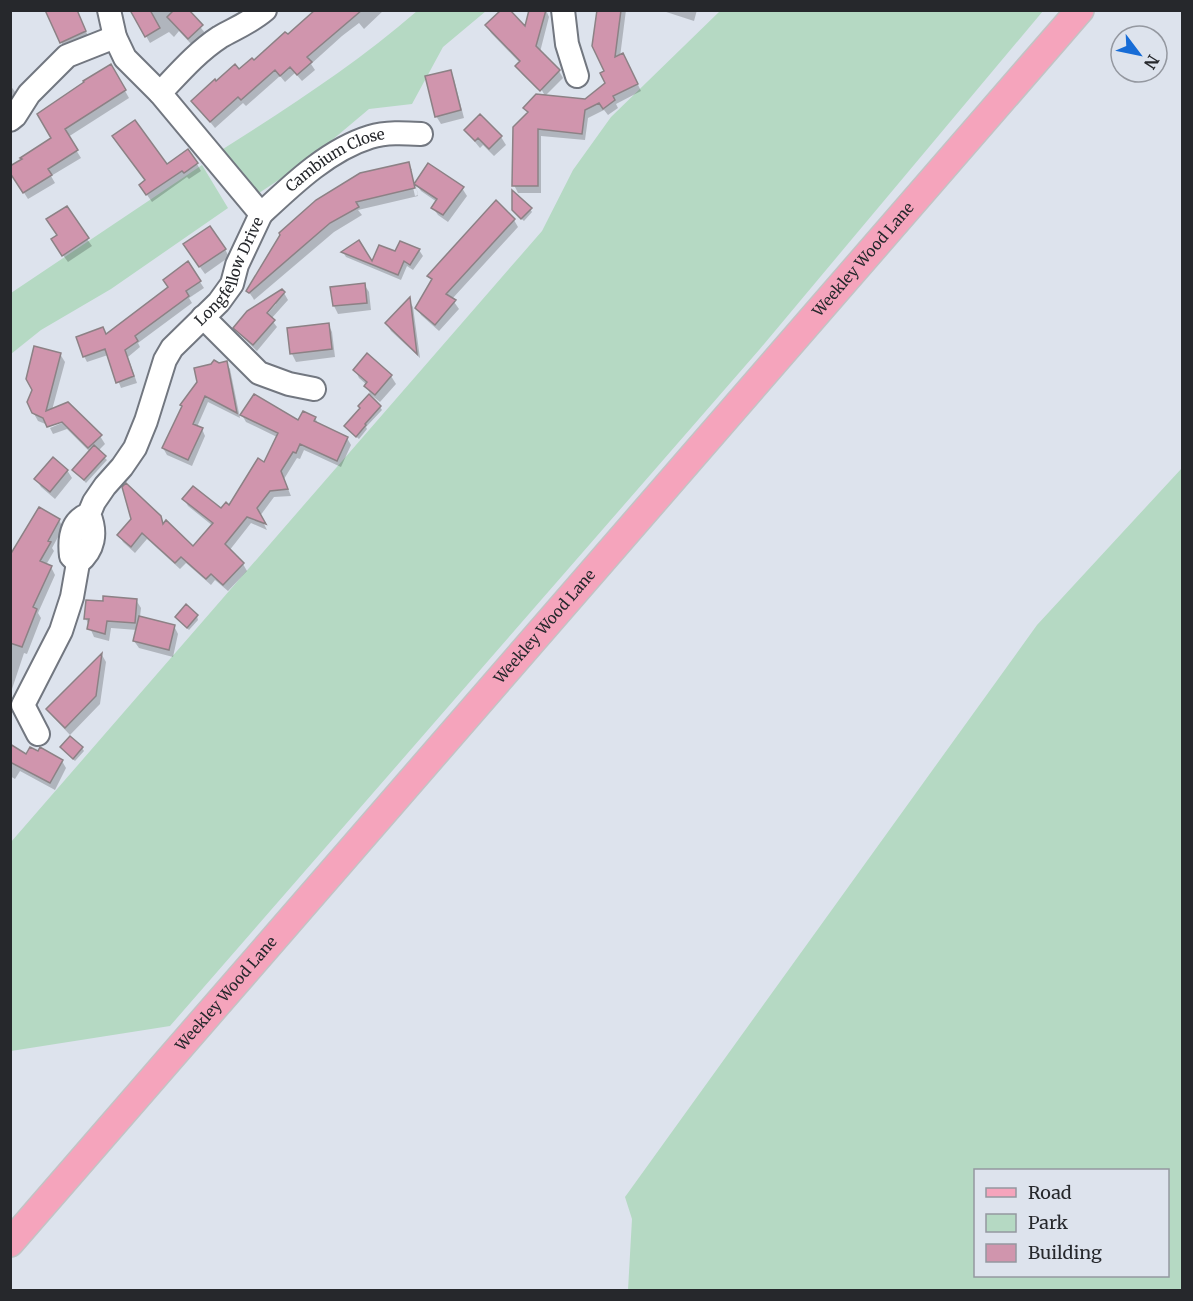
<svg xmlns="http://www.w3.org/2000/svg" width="1193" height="1301" font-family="Merriweather,serif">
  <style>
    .green { fill: #b5d9c3; fill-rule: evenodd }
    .shadow { fill: #0003; fill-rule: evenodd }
    .building { fill: #d095ad; stroke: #8c8185; stroke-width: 1.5 }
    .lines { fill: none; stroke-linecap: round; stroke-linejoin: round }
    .minor-casing { stroke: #727780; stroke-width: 26 }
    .major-casing { stroke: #c2c3c4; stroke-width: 30 }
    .minor { stroke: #fff; stroke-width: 22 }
    .major { stroke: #f5a4bc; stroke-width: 27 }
    .labels { text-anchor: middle; stroke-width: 4.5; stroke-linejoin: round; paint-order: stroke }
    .street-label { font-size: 15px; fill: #26282c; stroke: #dde3ed }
  </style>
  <rect width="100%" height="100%" fill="#dde3ed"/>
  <!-- green -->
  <path class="green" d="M 417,11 L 486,11 L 443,47 L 412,104 L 369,109 L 306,162 L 256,195 L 223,149 C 291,106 357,63 417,11 Z
    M 720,11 L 1043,11 L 759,350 L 170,1026 L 11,1051 L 11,842 L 542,231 L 573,170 L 611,117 Z
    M 202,165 L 228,208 L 111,289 L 41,330 L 11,354 L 11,293 Z
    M 1182,468 L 1182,1290 L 628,1290 L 632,1219 L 625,1197 L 1037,625 ZM 976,1170 L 1168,1170 L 1168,1276 L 976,1276 Z"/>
  <!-- shadow -->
  <path class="shadow" d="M 131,10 L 187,10 L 205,33 L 192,45 L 179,31 L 174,37 L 169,32 L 150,43 Z
    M 313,10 L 384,10 L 364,29 L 359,23 L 342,36 L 311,64 L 315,70 L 302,81 L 295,73 L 285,82 L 280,76 L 246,106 L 243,103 L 215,128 L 193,101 L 216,83 L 253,62 L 288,37 L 315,12 Z
    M 546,10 L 549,17 L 540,52 L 559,71 L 563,78 L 545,96 L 585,100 L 607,84 L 598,10 L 626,10 L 620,57 L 627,62 L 641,91 L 616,104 L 618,108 L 608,115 L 604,110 L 588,118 L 585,140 L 541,136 L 541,193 L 518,193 L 514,185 L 528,114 L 525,108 L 545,96 L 538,83 L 535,85 L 538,90 L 521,73 L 517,66 L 520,63 L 491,33 L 487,26 L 525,29 Z
    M 660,10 L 697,10 L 694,21 Z
    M 80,19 L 89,38 L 65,49 L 61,42 Z
    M 111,66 L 129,98 L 68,137 L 81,158 L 51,176 L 55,183 L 28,199 L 10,171 L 53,139 Z
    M 450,71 L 454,79 L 464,118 L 441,124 L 436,116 Z
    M 10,85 L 18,96 L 10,103 Z
    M 480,116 L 501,137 L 506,145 L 494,156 L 483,145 L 480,148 L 465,130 Z
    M 197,164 L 201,171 L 189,179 L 187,177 L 152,202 L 145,192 L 167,166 Z
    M 408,164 L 412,170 L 409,170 L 415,196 L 418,195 L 413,171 L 418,196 L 358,210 L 362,215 L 334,232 L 254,300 L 253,298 L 248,291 L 282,235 Z
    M 416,184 L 462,188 L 467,196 L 448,222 L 438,215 L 433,208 L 437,202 L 421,191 Z
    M 530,209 L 532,212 L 524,221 L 516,214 Z
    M 514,220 L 518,227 L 452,299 L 459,309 L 439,331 L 421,315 L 417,308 L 432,282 L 429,276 Z
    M 58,235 L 87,239 L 92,246 L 68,262 L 57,247 Z
    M 400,243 L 419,250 L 423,256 L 413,270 L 407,266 L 401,280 L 346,257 L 343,252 L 372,264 L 396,253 Z
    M 225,249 L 229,257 L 205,274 L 189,252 Z
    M 200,282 L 204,288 L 189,298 L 192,303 L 138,343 L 140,347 L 128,357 L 137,383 L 121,388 L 108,355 L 87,362 L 84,356 L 107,336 L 170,288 Z
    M 364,284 L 369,292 L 371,310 L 338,314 L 334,306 L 332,288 Z
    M 284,293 L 288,300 L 271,319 L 277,327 L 257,351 L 239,334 L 235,328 ZM 272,304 L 276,304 L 263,319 Z
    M 409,300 L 413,307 L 420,358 L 391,331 L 387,324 Z
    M 328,324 L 332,332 L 335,357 L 296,362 L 292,354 L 289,329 Z
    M 60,354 L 65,362 L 52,410 L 100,436 L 105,444 L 98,451 L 107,460 L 86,483 L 74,470 L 90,452 L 67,429 L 53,434 L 50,428 L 69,420 L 48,425 L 38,421 L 33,412 Z
    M 226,363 L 230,369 L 240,418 L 208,402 L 197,427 L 202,429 L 205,436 L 192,466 L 167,455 L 163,448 L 218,364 Z
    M 355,370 L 391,376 L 396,384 L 380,402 L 370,394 L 367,385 L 359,378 Z
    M 380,407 L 382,410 L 366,427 L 367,429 L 359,439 L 347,429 L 345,426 Z
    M 242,415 L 299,422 L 315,418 L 319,425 L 347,438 L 351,445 L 341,467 L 304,450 L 300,459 L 297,458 L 284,479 L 291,496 L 274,497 L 260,516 L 267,530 L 251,523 L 229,551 L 243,564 L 247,571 L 228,591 L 215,580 L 211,585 L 186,563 L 180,569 L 147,539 L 135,553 L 123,542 L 119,535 L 160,517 L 164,525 L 193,548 L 213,526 L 188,506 L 184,499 L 221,510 L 229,507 L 264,464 L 277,437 L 246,422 Z
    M 67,470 L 72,478 L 55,499 L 41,487 L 36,479 Z
    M 59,520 L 63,528 L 52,548 L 54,551 L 46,565 L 51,567 L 55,575 L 38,613 L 41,618 L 27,654 L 24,653 L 10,695 L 10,557 Z
    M 136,600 L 141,608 L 140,617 L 174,626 L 178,634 L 173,657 L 139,648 L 134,641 L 137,630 L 111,628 L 109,641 L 94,637 L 86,619 L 104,603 Z
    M 197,616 L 198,620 L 189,630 L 176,617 Z
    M 102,655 L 106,662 L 100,704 L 70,735 L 53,717 L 48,710 Z
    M 10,744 L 27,755 L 38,753 L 62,761 L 66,768 L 55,790 L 20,771 L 15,779 L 10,776 Z
    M 61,748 L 82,748 L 84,751 L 75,761 Z"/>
  <!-- building -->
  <path class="building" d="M 45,10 L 77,10 L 86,31 L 60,43 Z
    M 130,10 L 150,10 L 160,28 L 145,37 Z
    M 174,10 L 189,10 L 203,25 L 188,39 L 167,17 Z
    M 315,10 L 362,10 L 307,57 L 312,62 L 297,75 L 290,67 L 280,76 L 275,70 L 241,100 L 238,97 L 210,122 L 191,101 L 215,79 L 216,81 L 235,64 L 239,69 L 252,58 L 254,60 L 285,32 L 288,34 Z
    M 501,10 L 510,10 L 525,26 L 529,10 L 546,10 L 536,46 L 560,70 L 540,91 L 515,66 L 520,61 L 485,25 Z
    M 597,10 L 621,10 L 615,57 L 623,53 L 638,84 L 613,96 L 615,100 L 603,109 L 599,103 L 585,110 L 582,134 L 538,129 L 538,186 L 512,186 L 513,127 L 528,112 L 523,108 L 536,94 L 585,99 L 605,83 L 600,73 L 604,71 L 592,46 Z
    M 111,64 L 126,90 L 65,129 L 78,150 L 48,169 L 52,175 L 23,193 L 10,173 L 10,166 L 22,159 L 20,158 L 51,138 L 37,114 L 84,82 L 83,81 Z
    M 451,70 L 461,110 L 435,117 L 425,76 Z
    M 480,114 L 502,136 L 489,149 L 478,138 L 475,141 L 464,130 Z
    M 135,120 L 167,164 L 188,149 L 198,163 L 184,173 L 182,171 L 146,195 L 139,185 L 145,180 L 112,136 Z
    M 409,162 L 415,188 L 356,202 L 359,207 L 330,223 L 249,293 L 246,291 L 280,235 L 279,233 L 316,200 L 360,173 Z
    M 428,163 L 464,187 L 443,215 L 431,208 L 437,199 L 414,184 Z
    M 512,190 L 532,208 L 521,219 L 512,210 Z
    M 496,200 L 515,219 L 446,294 L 456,300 L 435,325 L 415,308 L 432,279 L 427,276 Z
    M 67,206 L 89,238 L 62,256 L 51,239 L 57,235 L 46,219 Z
    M 210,226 L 226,249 L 199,267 L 183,244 Z
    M 359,240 L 372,261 L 379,245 L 395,251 L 400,241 L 420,249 L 410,265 L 404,261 L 398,275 L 341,252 Z
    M 188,261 L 201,281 L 186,291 L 189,296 L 135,336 L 138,341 L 125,350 L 134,376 L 116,383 L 105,349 L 83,357 L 76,337 L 103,327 L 106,334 L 168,287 L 163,280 Z
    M 365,283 L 367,303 L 333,306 L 330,287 Z
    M 282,289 L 285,292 L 267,313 L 275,320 L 253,345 L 233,328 L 247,311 Z
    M 410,297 L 417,354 L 385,323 Z
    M 329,323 L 332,349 L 290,354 L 287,328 Z
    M 34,346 L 61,353 L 46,411 L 68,402 L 102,435 L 88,448 L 62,422 L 47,427 L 43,418 L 32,413 L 27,402 L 32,390 L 26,379 Z
    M 367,353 L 392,375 L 375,395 L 364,386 L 367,382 L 353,370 Z
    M 214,360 L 219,363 L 227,361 L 237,413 L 205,396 L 193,424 L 203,428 L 188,460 L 162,448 L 182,406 L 180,405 L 197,382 L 194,368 L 211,364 Z
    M 254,394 L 298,420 L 303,411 L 316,417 L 314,421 L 348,437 L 337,461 L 300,444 L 296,453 L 293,452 L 281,471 L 288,489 L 270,491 L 257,508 L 266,524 L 247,517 L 225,544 L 244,563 L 223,585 L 211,574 L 206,579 L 181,557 L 175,563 L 142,533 L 131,547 L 117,535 L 131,519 L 122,487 L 126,483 L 161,516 L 163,524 L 166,520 L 193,546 L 213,523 L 182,499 L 193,486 L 221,508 L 226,502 L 229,505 L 258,458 L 264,462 L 278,433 L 240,415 Z
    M 369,394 L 381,406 L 365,424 L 366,425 L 356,437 L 344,426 L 360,408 L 358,406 Z
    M 94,445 L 106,456 L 84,480 L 72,470 Z
    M 53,457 L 68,470 L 50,492 L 34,479 Z
    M 39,507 L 60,519 L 48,541 L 51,542 L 40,561 L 52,566 L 33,607 L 37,609 L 22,647 L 10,643 L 10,555 Z
    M 103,596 L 137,599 L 135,623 L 107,621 L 105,634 L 87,629 L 89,619 L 84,619 L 86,600 L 103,601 Z
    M 186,604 L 198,615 L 187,628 L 175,617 Z
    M 139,616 L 175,625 L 169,650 L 133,641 Z
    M 102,653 L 96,696 L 65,728 L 46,709 Z
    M 70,736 L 83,747 L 73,759 L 60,747 Z
    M 10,744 L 26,754 L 30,747 L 38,751 L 40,747 L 63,760 L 50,783 L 10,762 Z"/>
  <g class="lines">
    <!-- minor casing -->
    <g class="minor-casing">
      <g id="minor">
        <path d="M 563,10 L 567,44 L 577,76"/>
        <path d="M 160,93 C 179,73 197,52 220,37 C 236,28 251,22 265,10"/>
        <path d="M 10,120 L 15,116 L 29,94 L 67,56 L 115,37"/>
        <path id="s1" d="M 261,214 C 292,185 328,150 370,137 C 386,132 404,133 421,134"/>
        <path d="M 203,317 L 259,373 L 289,384 L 314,389"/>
        <path d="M 78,563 L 71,556 C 69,539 71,521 89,514"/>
        <path id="s2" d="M 38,734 L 23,705 L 61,631 L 72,597 L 78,563 C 94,550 97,533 89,514 L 94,502 L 105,486 L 122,467 L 135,448 L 146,421 L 165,360 L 172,348 L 219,302 L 232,284 L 237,265 L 261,214 L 160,93 L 125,58 L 115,37 L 109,10"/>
      </g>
    </g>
    <!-- major casing -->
    <g class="major-casing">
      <g id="major">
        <path id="s3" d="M 10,1243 L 1080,10"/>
      </g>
    </g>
    <!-- minor -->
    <use href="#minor" class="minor"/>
    <!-- major -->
    <use href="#major" class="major"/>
  </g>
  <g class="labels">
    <!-- street labels -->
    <g class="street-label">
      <text dy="5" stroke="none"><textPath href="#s1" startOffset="93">Cambium Close</textPath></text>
      <text dy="5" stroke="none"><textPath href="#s3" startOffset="1302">Weekley Wood Lane</textPath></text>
      <text dy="5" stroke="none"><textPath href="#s2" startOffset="526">Longfellow Drive</textPath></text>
      <text dy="5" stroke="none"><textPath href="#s3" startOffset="816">Weekley Wood Lane</textPath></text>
      <text dy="5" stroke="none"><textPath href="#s3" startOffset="330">Weekley Wood Lane</textPath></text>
    </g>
  </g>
  <!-- border -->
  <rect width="1193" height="1301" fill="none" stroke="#26282c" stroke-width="24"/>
  <!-- legend -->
  <rect x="974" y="1169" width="195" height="108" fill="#dde3ed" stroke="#9498a0" stroke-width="1.5"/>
  <rect x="986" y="1188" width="30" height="9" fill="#f5a4bc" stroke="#9498a0" stroke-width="1.5"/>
  <text x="1028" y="1199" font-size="18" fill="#26282c">Road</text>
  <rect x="986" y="1214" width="30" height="18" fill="#b5d9c3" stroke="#9498a0" stroke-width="1.5"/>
  <text x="1028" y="1229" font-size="18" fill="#26282c">Park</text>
  <rect x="986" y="1244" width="30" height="18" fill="#d095ad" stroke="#9498a0" stroke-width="1.5"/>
  <text x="1028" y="1259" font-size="18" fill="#26282c">Building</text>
  <!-- north arrow -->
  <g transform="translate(1139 54) rotate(122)"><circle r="28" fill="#dde3ed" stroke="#9498a0" stroke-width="1.5"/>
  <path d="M0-4.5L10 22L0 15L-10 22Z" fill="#176cd6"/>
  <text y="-9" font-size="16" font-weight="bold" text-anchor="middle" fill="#26282c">N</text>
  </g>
</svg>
